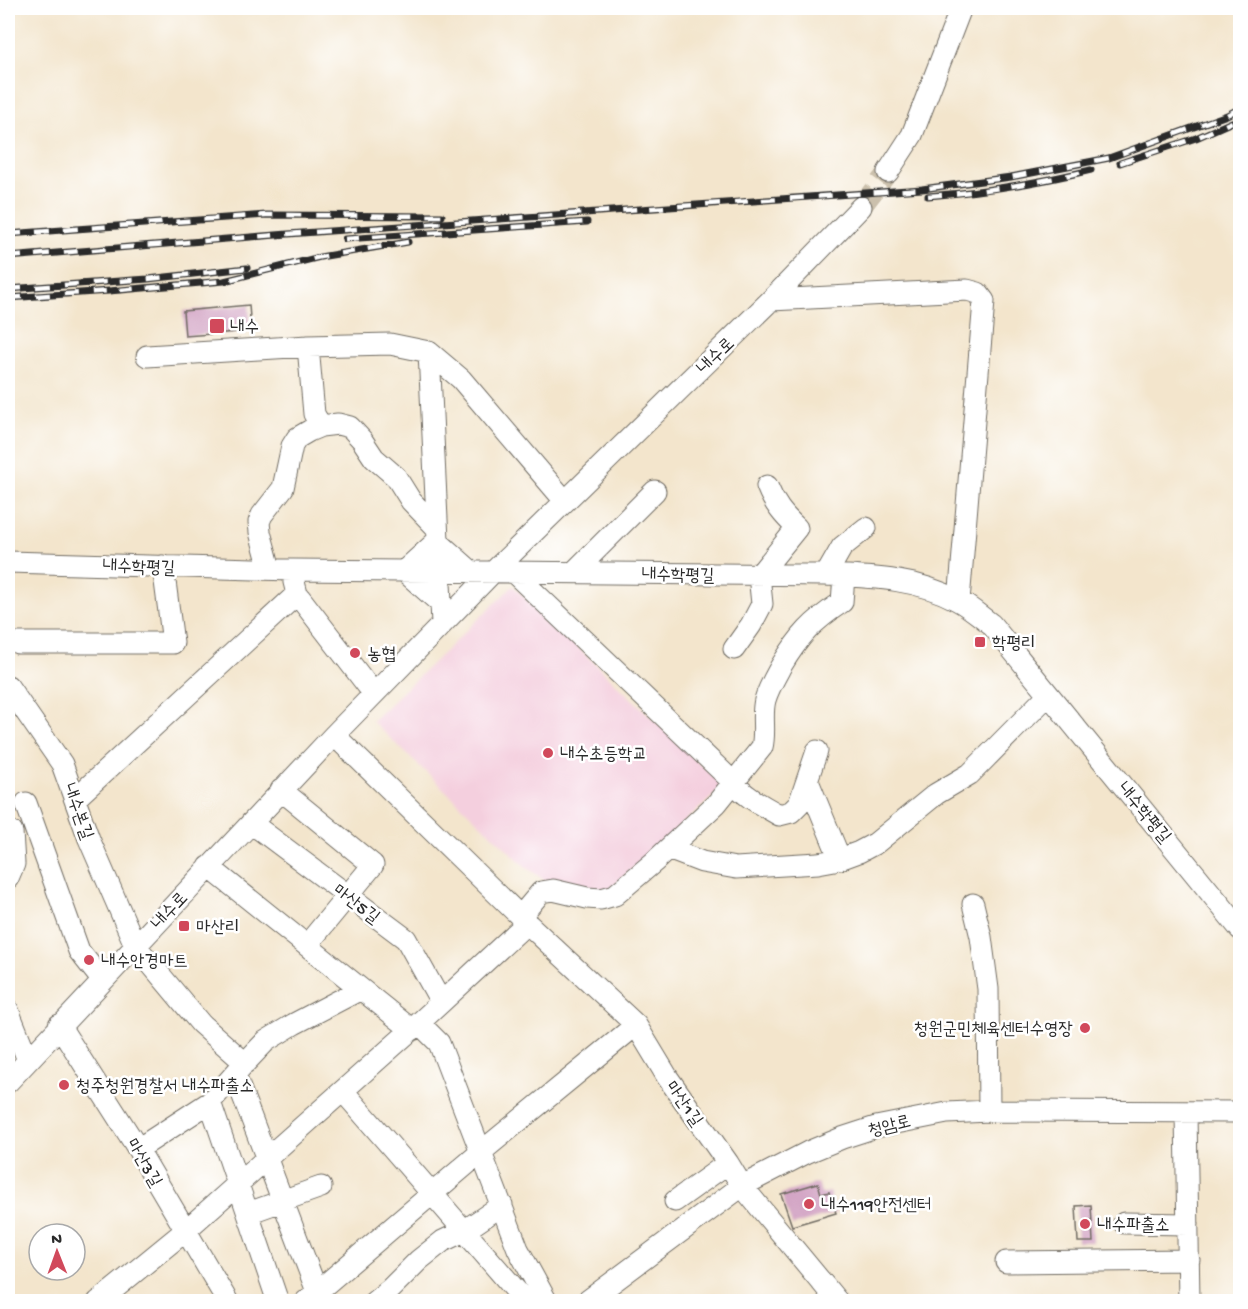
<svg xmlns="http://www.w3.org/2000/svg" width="1248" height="1309" font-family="'Gochi Hand','Poor Story',sans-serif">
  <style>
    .built { fill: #f4cfde }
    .building { fill: #cf9cbf }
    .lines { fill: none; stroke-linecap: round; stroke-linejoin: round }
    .minor-tunnel { stroke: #cbc0ac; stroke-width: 21; stroke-dasharray: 21 10; stroke-linecap: butt }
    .minor-casing { stroke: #716c63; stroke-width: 23 }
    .minor { stroke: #fff; stroke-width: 21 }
    .rail-casing { stroke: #2b2b2b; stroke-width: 7 }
    .rail { stroke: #fff; stroke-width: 4.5; stroke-dasharray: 14; stroke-linecap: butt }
    .poi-dot { fill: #d1495b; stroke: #fff; stroke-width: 2 }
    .labels { text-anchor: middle; stroke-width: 5; stroke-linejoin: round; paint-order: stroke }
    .poi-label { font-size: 18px; fill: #2b2b2b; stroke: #fff; text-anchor: start }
    .street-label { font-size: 18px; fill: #2b2b2b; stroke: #fff }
  </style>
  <rect width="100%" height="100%" fill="#fff"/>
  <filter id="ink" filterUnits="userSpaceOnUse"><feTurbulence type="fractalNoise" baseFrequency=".0167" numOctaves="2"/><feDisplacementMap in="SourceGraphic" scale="12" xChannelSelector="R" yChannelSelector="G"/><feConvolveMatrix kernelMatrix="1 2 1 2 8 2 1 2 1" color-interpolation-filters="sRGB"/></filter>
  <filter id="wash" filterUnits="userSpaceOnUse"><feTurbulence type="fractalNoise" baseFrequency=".008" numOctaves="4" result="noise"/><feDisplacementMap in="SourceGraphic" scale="24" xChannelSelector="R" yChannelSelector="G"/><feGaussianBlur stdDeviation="1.35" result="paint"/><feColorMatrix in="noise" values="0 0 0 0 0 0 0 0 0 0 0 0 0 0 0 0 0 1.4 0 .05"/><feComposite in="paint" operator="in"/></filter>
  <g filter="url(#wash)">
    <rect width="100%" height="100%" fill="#f3e5cc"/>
    <!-- built -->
    <path class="built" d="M 513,586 L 724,786 L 609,891 L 547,882 L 526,867 L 372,721 Z"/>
    <g id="blocks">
      <!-- building -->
      <path class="building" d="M 249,305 L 251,331 L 185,336 L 183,311 Z
        M 818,1183 L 821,1194 L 829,1192 L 836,1213 L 792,1226 L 781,1194 Z
        M 1091,1205 L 1093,1242 L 1078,1242 L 1076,1206 Z"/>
    </g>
  </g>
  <g filter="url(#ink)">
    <use href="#blocks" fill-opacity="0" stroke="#716c63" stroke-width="1.5"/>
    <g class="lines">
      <!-- minor-tunnel -->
      <path class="minor-tunnel" d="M 861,207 L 888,172"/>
      <!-- minor casing -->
      <g class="minor-casing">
        <path id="minor" d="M 888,172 L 912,135 L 961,8
          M 771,300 L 967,290 L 978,293 L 984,301 L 959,601
          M 308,346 L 314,414 L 321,426
          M 429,352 L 461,379 L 565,501
          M 147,356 L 308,346 L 390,344 L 429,352 L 442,624
          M 8,562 L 292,570 L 826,575 C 870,577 917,578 957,600 C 969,606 980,616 991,624 L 1240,929
          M 270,569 L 260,532 L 259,522 L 262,515 L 283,488 L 292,446 L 297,438 L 309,431 L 321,426 L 338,424 L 350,427 L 362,440 L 374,458 L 396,477 L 411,501 L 436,527
          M 513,572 L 732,781 C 745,797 762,805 779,815 L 791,812 L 799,804 L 817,751
          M 574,572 L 655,491
          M 826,575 L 842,547 L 866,528
          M 294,582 L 297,594 L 374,694
          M 440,603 L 404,571 L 437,541 L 472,572
          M 18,643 L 173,643 L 163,566
          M 734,649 L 751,625 L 762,604 L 759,575 L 797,528 C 783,515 774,504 767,486
          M 8,686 L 62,764 L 89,839 L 135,945 L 201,1024 L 245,1063 L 266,1041 L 294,1024 L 361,989
          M 334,735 L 527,923 L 636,1025 L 668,1078 L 728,1163 L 742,1186 L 838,1302
          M 808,781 L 840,859
          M 281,790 L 373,865 L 307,945
          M 75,799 L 297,594
          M 26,803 L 79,951 L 102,980
          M 251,823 L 406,939 L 441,1002
          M 668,849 L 702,862 L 736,868 L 818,863 L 840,859 L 859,852 L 876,843 L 936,794 L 970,774 L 1048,695
          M 209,867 L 412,1030
          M 8,878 L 14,864 L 12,832
          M 973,904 L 981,937 L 988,989 L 989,1111
          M 520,917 L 541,892 L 553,890 L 587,898 L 601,899 L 615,895 L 654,862 L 717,803 L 762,747 C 766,732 761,715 765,700 C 768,689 775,677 781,666 C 800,635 812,622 842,602 L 844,576
          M 8,1010 L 28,1060
          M 419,1023 L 439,1043 L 518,1249 L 547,1302
          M 59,1025 L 133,1141 L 228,1302
          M 235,1075 L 321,1302
          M 8,1082 L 334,735 L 493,572 L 771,300 L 861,207
          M 343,1091 L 526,1302
          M 210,1102 L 278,1302
          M 1186,1112 L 1189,1302
          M 138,1149 L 210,1102 L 242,1066
          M 675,1201 L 728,1163
          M 248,1213 L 321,1187
          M 1124,1223 L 1188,1224
          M 1006,1262 L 1189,1260
          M 98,1302 L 185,1231 L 419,1023 L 527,923
          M 305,1302 L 481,1152 L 636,1025
          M 374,1302 L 390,1289 L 419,1260 L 443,1241 L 464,1231 L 502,1205
          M 586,1302 L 742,1186 L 808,1152 L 842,1138 L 876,1127 L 947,1113 L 989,1111 L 1240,1112"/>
      </g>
      <!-- minor -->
      <use href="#minor" class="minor"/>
      <!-- rail casing -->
      <g class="rail-casing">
        <path id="rail" d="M 1120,163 L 1196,138 L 1232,122
          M 928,196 C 983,192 1037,183 1091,170
          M 8,234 L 266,215 L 442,216
          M 345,239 L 587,222
          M 8,257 L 288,234 L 922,189 L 1011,177 L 1109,158 L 1227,115 L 1240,108
          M 8,289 L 148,279 L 247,268
          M 8,298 L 109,291 L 224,281 L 320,257 L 408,242"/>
      </g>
      <!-- rail -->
      <use href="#rail" class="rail"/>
    </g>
  </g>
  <!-- markers -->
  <g class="poi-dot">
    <rect x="209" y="318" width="16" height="16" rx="3"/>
    <rect x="974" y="636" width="12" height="12" rx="3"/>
    <circle cx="355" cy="653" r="6"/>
    <circle cx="548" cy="753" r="6"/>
    <rect x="178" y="920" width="12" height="12" rx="3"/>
    <circle cx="89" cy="960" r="6"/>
    <circle cx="1085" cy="1028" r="6"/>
    <circle cx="64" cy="1085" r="6"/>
    <circle cx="809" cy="1204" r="6"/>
    <circle cx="1085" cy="1224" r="6"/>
  </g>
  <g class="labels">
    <!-- poi labels -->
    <g class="poi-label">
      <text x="230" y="332">내수</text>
      <text x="992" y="648">학평리</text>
      <text x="367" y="659">농협</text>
      <text x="560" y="759">내수초등학교</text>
      <text x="196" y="932">마산리</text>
      <text x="101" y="966">내수안경마트</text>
      <text x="1073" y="1034" text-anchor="end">청원군민체육센터수영장</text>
      <text x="76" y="1091">청주청원경찰서 내수파출소</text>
      <text x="821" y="1210">내수119안전센터</text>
      <text x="1097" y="1230">내수파출소</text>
    </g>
    <!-- street labels -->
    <g class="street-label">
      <text transform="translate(715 355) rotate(-44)" y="6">내수로</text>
      <text transform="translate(139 566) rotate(2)" y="6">내수학평길</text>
      <text transform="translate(678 574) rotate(1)" y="6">내수학평길</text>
      <text transform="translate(79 811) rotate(70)" y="6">내수본길</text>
      <text transform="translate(1145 812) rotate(50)" y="6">내수학평길</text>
      <text transform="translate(357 903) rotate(37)" y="6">마산5길</text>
      <text transform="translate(169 910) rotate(-47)" y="6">내수로</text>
      <text transform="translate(685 1103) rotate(55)" y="6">마산1길</text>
      <text transform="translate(889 1125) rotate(-14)" y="6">청암로</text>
      <text transform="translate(145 1162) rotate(60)" y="6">마산3길</text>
    </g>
  </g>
  <!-- margin -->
  <rect width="1248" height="1309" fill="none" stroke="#fff" stroke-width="30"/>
  <!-- north arrow -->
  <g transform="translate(57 1252) rotate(359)"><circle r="28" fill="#ffffff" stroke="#aaaaaa" stroke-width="1.5"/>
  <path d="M0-4.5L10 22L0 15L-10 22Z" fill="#d1495b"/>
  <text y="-9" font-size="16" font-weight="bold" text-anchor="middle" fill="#2b2b2b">N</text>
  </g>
</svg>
